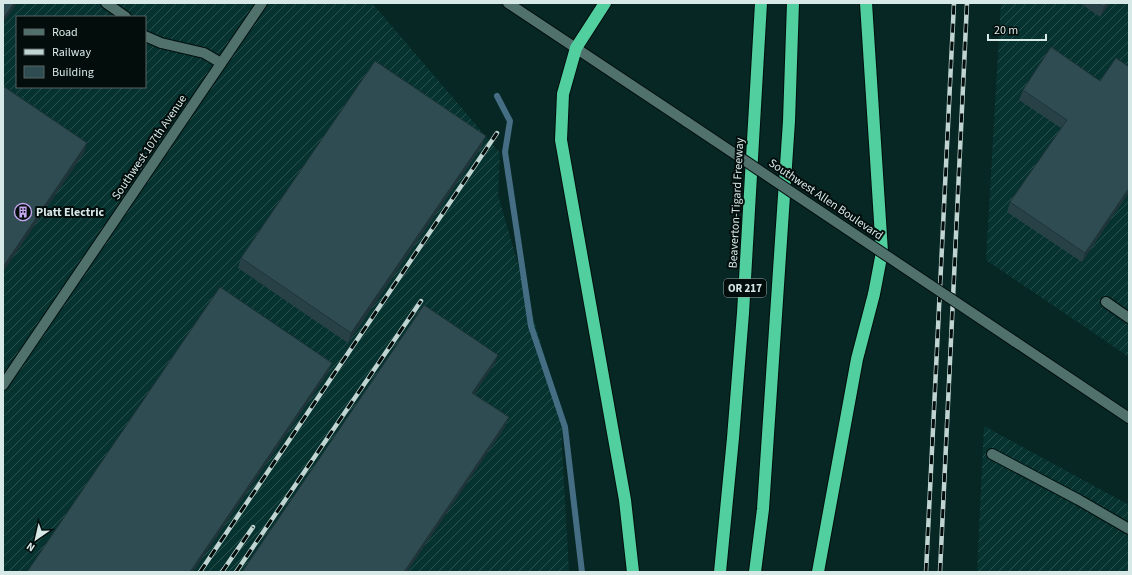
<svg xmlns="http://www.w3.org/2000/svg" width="1132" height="575" font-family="'Source Sans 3',sans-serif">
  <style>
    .industrial { fill: url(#industrial-furrows); fill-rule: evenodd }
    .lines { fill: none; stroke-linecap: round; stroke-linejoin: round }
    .stream { stroke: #456e85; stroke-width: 6 }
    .service-casing { stroke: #000e0d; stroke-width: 12 }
    .minor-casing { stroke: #000e0d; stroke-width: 12 }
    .secondary-casing { stroke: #000e0d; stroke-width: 12 }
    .motorway-casing { stroke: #000e0d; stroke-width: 14 }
    .service { stroke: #51716d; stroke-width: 10 }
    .minor { stroke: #51716d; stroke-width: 10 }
    .secondary { stroke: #51716d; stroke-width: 10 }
    .motorway { stroke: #52cf9e; stroke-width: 12 }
    .rail-casing { stroke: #c0d4d1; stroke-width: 4.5 }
    .rail { stroke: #030d0c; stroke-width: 3; stroke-dasharray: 9; stroke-linecap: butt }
    .secondary-bridge-casing { stroke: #000e0d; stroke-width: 12; stroke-linecap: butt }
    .secondary-bridge { stroke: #51716d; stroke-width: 10 }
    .wall { fill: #284147 }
    .shaded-wall { fill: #203539 }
    .building { fill: #2e4c52; stroke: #203539 }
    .labels { text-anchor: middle; stroke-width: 4; stroke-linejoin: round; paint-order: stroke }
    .shield { fill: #030d0c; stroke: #97a7a5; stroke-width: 1 }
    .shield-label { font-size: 11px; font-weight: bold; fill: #d7e9e6 }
    .street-label { font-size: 12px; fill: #d7e9e6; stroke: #030d0c }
    .poi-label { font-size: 12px; font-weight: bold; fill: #d7e9e6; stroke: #030d0c; text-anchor: start }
  </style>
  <defs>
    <pattern id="industrial-furrows" width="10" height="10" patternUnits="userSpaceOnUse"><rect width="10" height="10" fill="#063330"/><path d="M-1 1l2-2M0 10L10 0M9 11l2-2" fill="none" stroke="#2a514e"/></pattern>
  </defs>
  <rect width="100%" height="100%" fill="#072724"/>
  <!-- industrial -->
  <path class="industrial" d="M 3,3 L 372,3 L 500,153 L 498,195 L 562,417 L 562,448 L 569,572 L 3,572 ZM 17,17 L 145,17 L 145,87 L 17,87 Z
    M 1001,3 L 1129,3 L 1129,357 L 986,260 Z
    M 984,426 L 1129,505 L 1129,572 L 977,572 Z"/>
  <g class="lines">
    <!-- stream -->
    <path class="stream" d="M 497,96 L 510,121 L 505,152 L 531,326 L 565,427 L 582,572"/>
    <!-- service casing -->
    <g class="service-casing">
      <path id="service" d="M 106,3 L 126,17
        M 145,36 L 161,43 L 204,53 L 221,63"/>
    </g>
    <!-- minor casing -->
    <g class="minor-casing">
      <path id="minor" d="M 1106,302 L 1129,318
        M 3,385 L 262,3
        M 992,454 L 1079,500 L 1129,529"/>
    </g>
    <!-- secondary casing -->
    <g class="secondary-casing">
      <path id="secondary" d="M 508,3 L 687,122
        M 1014,341 L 1129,418"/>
    </g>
    <!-- motorway casing -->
    <g class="motorway-casing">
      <path id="motorway" d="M 605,3 L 576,48 L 563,94 L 561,140 L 625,500 L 633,572
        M 720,572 L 733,438 L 743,313 L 761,3
        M 755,572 L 763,509 L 789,121 L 793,3
        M 818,572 L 857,359 L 874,294 L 882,252 L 866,3"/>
    </g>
    <!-- service -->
    <use href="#service" class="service"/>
    <!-- minor -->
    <use href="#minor" class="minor"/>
    <!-- secondary -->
    <use href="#secondary" class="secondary"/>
    <!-- motorway -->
    <use href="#motorway" class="motorway"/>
    <!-- rail casing -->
    <g class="rail-casing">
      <path id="rail" d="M 200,572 L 497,133
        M 222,572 L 253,527
        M 236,572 L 421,301
        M 926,572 L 954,3
        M 940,572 L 967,3"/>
    </g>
    <!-- rail -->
    <use href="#rail" class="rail"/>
    <!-- secondary-bridge casing -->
    <g class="secondary-bridge-casing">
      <path id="secondary-bridge" d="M 687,122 L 1014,341"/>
    </g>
    <!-- secondary-bridge -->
    <use href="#secondary-bridge" class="secondary-bridge"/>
  </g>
  <!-- wall -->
  <path class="wall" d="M 1080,3 L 1110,3 L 1100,17 Z
    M 1051,47 L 1129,192 L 1082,262 L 1007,212 L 1010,202 L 1061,128 L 1019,100 L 1023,90 Z
    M 482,146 L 348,343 L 238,268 L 241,258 Z"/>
  <!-- shaded-wall -->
  <path class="shaded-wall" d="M 14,3 L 17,3 L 3,23 L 3,19 Z
    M 1107,3 L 1110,3 L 1100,17 L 1104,7 Z
    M 486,136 L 482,146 L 348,343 L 351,333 Z
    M 87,143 L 84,153 L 3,272 L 3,267 Z
    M 1129,188 L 1129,192 L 1082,262 L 1085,253 Z
    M 498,355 L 494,365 L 469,402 L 472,393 Z
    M 332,363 L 328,373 L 193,572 L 190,572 Z
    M 509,417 L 505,427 L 407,572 L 404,572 Z"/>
  <!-- building -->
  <path class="building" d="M 3,3 L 14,3 L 3,19 Z
    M 1098,3 L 1107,3 L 1104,7 Z
    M 1051,47 L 1100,81 L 1116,58 L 1129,67 L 1129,188 L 1085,253 L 1010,202 L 1067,120 L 1023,90 Z
    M 375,61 L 486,136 L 351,333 L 241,258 Z
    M 3,86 L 87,143 L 3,267 Z
    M 220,287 L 332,363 L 190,572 L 27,572 Z
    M 424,305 L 498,355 L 472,393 L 509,417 L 404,572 L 242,572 Z
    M 1129,567 L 1129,572 L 1126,572 Z"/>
  <!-- icons -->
  <defs>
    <g id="building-ring" transform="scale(0.9)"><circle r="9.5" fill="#030d0c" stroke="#c7a6f0" stroke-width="1.5"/><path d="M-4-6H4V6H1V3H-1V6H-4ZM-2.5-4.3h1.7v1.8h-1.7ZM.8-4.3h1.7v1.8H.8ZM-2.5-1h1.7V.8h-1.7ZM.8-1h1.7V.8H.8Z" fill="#c7a6f0"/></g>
  </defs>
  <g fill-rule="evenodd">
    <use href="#building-ring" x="23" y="212"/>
  </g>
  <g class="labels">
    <!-- shield labels -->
    <rect class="shield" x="724" y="279" width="42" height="18" rx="3"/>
    <g class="shield-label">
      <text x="745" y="292">OR 217</text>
    </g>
    <!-- street labels -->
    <g class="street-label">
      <text transform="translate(149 147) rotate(-56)" y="4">Southwest 107th Avenue</text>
      <text transform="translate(826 199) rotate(34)" y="4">Southwest Allen Boulevard</text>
      <text transform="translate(736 203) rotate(-87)" y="4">Beaverton-Tigard Freeway</text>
    </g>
    <!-- poi labels -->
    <g class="poi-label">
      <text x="36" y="216">Platt Electric</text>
    </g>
  </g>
  <!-- border -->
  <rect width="1132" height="575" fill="none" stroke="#d7e9e6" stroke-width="8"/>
  <!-- legend -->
  <rect x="16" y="16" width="130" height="72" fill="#030d0c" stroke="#586563"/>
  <rect x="24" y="29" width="20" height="6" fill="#51716d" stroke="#586563"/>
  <text x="52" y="36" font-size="12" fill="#d7e9e6">Road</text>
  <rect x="24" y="49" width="20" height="6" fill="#c0d4d1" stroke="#586563"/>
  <text x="52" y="56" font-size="12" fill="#d7e9e6">Railway</text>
  <rect x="24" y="66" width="20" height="12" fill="#2e4c52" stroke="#586563"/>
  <text x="52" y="76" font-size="12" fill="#d7e9e6">Building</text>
  <!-- north arrow -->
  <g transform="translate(36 539) rotate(214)" stroke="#030d0c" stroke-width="3" paint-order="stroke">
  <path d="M0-3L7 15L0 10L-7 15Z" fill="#d7e9e6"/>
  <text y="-6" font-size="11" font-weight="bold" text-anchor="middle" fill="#d7e9e6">N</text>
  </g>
  <!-- scale -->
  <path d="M988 34v6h58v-6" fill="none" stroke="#d7e9e6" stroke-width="2"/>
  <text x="994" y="34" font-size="12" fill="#d7e9e6" stroke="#030d0c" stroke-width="3" paint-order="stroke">20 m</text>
</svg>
